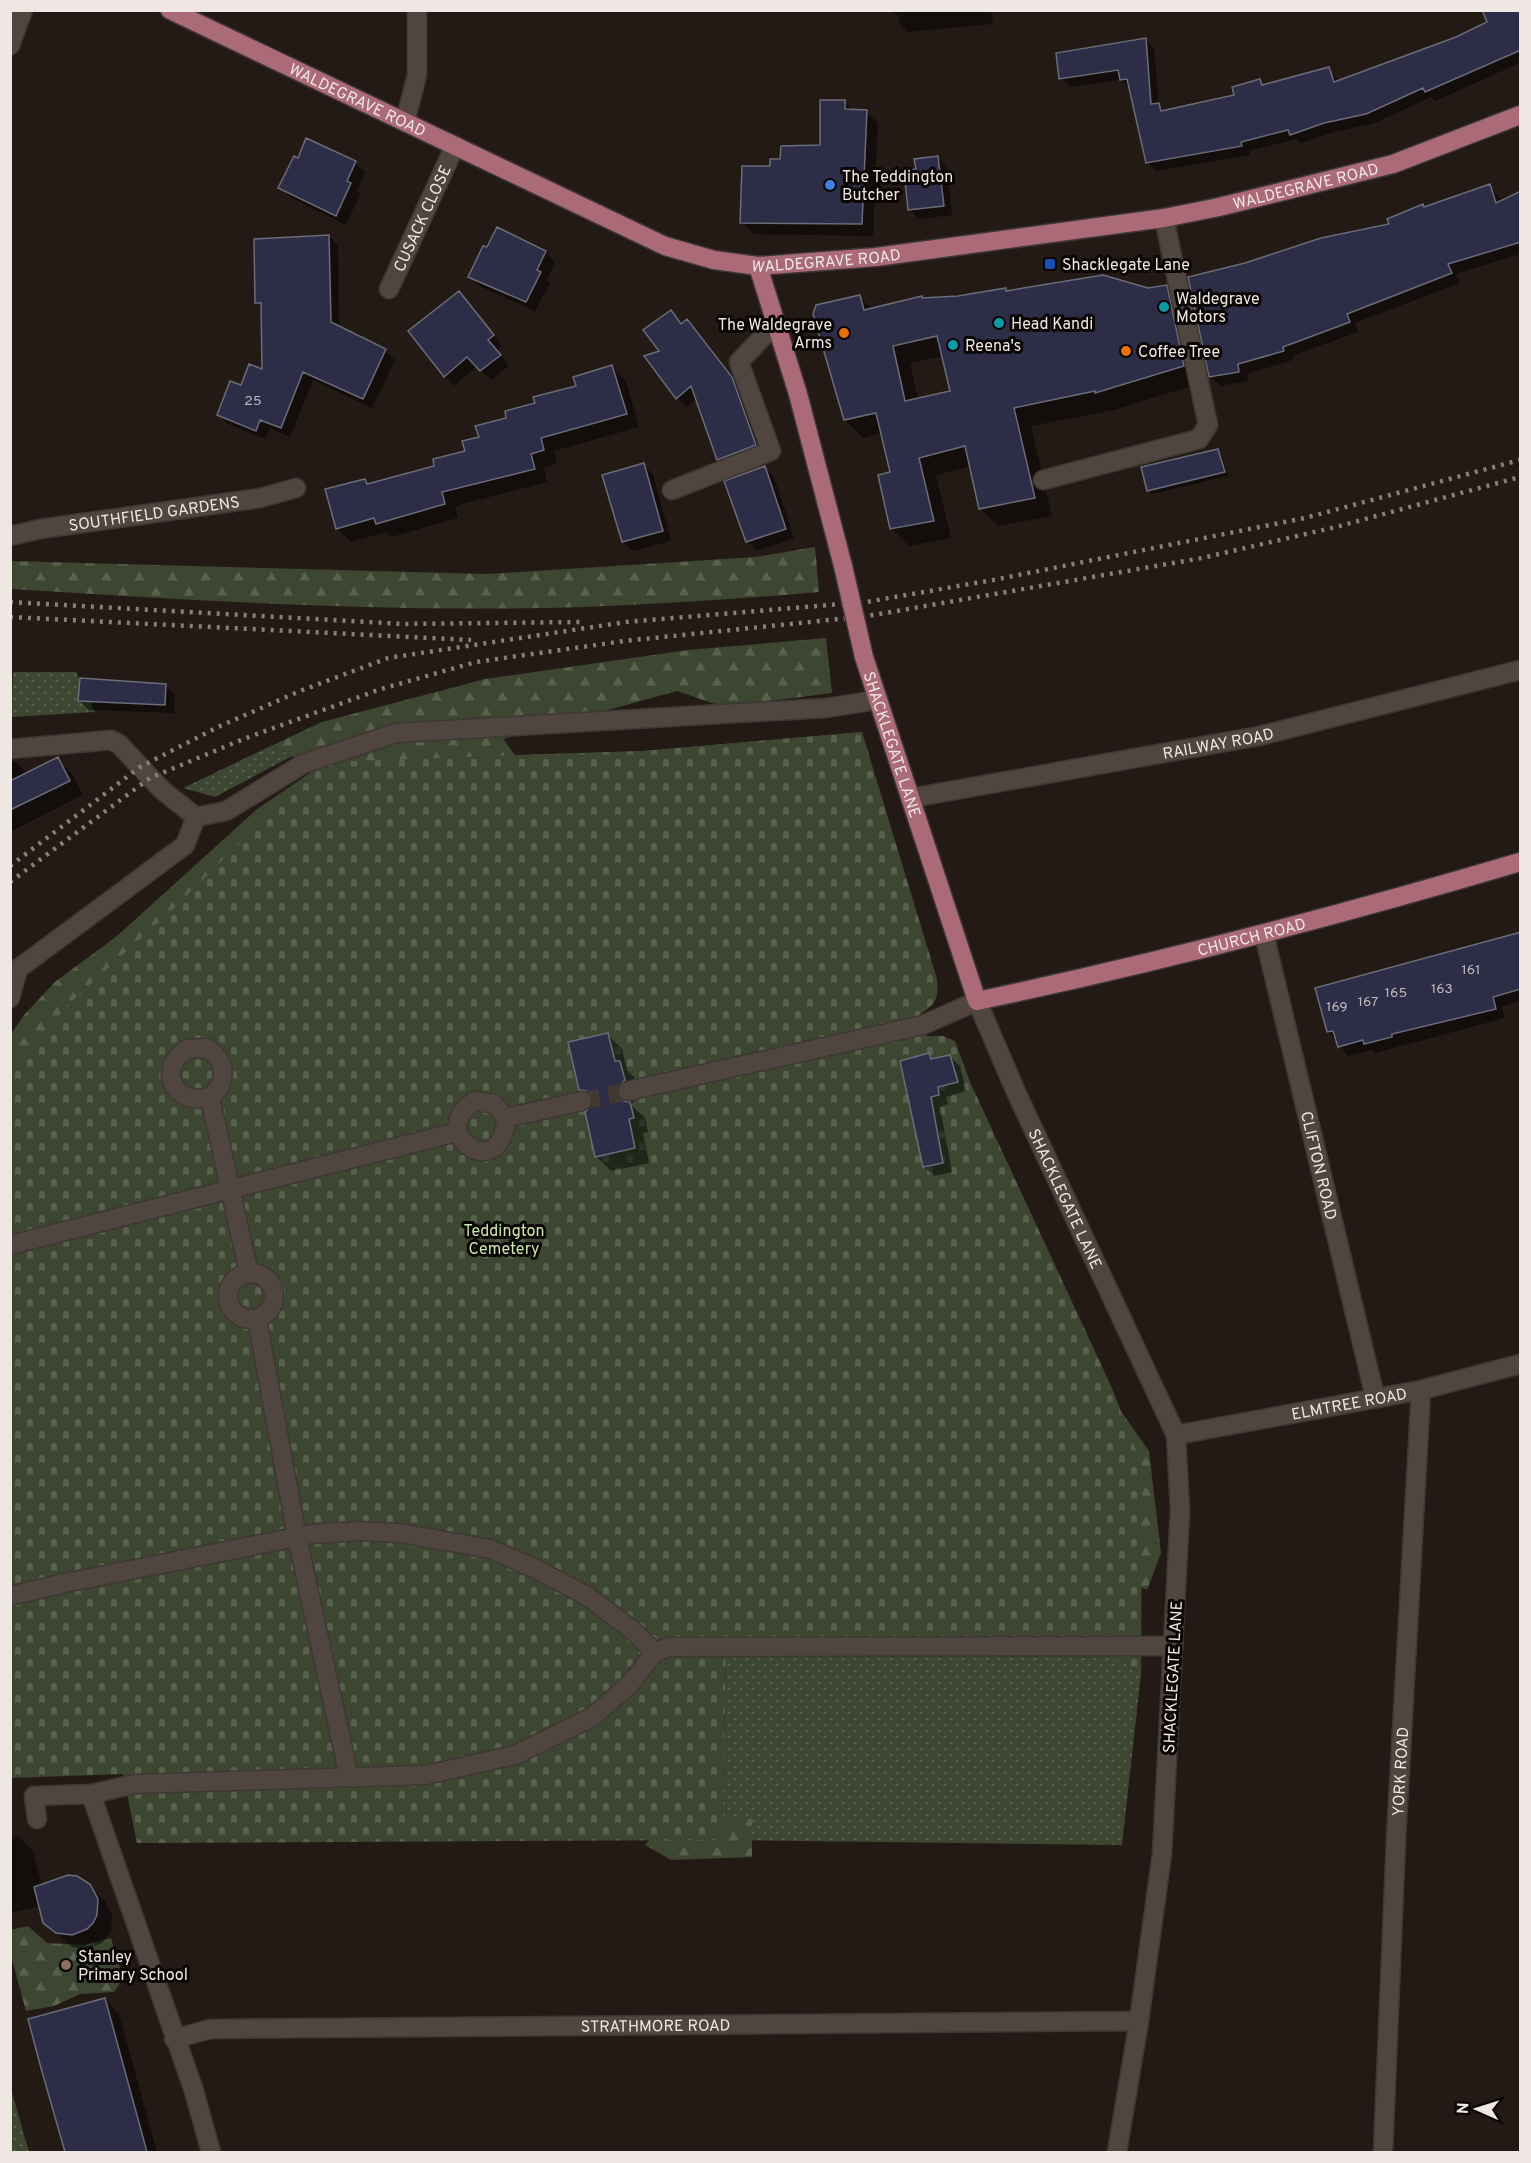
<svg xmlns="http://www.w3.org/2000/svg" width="1531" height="2163" font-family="Overpass,sans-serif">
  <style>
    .grass { fill: url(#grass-dots) }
    .forest { fill: url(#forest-firs) }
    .cemetery { fill: url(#cemetery-stones) }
    .shadow { fill: #0007; fill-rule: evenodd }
    .building { fill: #2d2d48; stroke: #6b6c78; stroke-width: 1.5; fill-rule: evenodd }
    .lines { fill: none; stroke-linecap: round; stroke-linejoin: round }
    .minor-tunnel { stroke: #423934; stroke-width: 18; stroke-dasharray: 18 9; stroke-linecap: butt }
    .minor-casing { stroke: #3e3734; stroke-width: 21 }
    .major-casing { stroke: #3e3734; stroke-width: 21 }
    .minor { stroke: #51453f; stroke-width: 18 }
    .major { stroke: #ab6a77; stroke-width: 18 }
    .rail { stroke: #89807c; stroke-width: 4.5; stroke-dasharray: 3 6; stroke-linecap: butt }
    .major-bridge-casing { stroke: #3e3734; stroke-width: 21; stroke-linecap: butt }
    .major-bridge { stroke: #ab6a77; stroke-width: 18 }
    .shop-dot { fill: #3f7fe0; stroke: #0a0605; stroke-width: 2 }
    .transit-dot { fill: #1a4fb4; stroke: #0a0605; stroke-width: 2 }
    .culture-dot { fill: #0f9aa8; stroke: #0a0605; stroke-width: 2 }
    .food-dot { fill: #e8710a; stroke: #0a0605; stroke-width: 2 }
    .education-dot { fill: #8d6e63; stroke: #0a0605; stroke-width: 2 }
    .labels { text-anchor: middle; stroke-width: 6; stroke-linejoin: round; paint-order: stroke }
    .number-label { font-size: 14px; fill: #beb8bc }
    .street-label { font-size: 16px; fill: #eee7e3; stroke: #0a0605 }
    .poi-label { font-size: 16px; fill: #eee7e3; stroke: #0a0605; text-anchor: start }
    .park-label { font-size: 16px; fill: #cde7af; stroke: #0a0605 }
  </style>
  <defs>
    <pattern id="grass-dots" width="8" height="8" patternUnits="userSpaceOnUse" patternTransform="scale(1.5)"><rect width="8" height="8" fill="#3c4630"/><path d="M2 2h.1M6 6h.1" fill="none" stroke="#58614e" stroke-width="1.8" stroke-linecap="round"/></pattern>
    <pattern id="forest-firs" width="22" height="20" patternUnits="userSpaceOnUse" patternTransform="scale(1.5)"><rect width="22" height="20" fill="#3c4630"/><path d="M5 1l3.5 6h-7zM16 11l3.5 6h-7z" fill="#58614e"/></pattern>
    <pattern id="cemetery-stones" width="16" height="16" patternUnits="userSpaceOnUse" patternTransform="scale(1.5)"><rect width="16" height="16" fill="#3c4630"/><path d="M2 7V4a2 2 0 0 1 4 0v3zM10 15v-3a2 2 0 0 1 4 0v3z" fill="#58614e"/></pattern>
  </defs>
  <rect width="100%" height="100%" fill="#241a15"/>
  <!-- grass -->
  <path class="grass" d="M 13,672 L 76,672 L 95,712 L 11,717 Z
    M 273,745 L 292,756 L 215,797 L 183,788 Z
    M 726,1652 L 1117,1658 L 1141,1674 L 1122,1845 L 722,1840 Z
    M 10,2089 L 11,2089 L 29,2152 L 11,2152 Z"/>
  <!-- forest -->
  <path class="forest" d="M 815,547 L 819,592 C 740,599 662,604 583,607 C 392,613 201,601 11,589 L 11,561 L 487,574 L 756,557 Z
    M 826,638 L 832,693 L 724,707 L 677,691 L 503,739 L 515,755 L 643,751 L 862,732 L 878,799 L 11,1138 L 11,1034 L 24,1015 L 55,982 L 117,936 L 257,809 L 310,773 L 292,756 L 273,745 L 322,722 L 485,679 L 688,650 Z
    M 1113,1400 L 1149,1451 L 1161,1553 L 1147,1590 L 1133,1583 Z
    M 673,1811 L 718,1818 L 752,1819 L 752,1857 L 671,1860 L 645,1845 Z
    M 28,1926 L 47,1943 L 84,1945 L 111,1938 L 123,1979 L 114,1992 L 80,1994 L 54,2006 L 26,2011 L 11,1956 L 10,1930 Z"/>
  <!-- cemetery -->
  <path class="cemetery" d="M 862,732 L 937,979 C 939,997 936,1005 920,1014 L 927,1036 L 943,1036 L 955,1041 L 970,1082 L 1112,1388 L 1142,1466 L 1141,1674 L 1117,1658 L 726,1652 L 722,1840 L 137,1843 L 123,1774 L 11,1778 L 10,1067 L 76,997 L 173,909 L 290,792 L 324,762 L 643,751 Z"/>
  <!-- shadow -->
  <path class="shadow" d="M 889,10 L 991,10 L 993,24 L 907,32 L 900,25 L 898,16 Z
    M 1520,10 L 1520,63 L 1435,101 L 1431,97 L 1375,123 L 1334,132 L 1301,143 L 1296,139 L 1249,151 L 1250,155 L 1156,171 L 1147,162 L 1131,89 L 1121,80 L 1070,87 L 1061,78 L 1145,39 L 1154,49 L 1159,105 L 1165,111 L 1236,96 L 1260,81 L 1265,86 L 1328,69 L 1339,82 L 1456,39 Z
    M 844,102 L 853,111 L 866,111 L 878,123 L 873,236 L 754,234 L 742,222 L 771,167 L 782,161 L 822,147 Z
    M 938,158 L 947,168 L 952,215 L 919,219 L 909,209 L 917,171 Z
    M 298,160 L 355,162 L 365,172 L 357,191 L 360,194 L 346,225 L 290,197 L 280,187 Z
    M 1490,186 L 1500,199 L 1520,191 L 1520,254 L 1456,274 L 1460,283 L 1355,323 L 1358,332 L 1292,356 L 1293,360 L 1247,374 L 1248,381 L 1220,386 L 1211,376 L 1391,225 L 1425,208 Z
    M 498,229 L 546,253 L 555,262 L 547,280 L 550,283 L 535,311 L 479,286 L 470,277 Z
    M 329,236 L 338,245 L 339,328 L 385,350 L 395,360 L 372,408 L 313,380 L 290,437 L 270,428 L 265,439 L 228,424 L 218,415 L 242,387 L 264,372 L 262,308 L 256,302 Z
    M 1166,287 L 1184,305 L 1201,383 L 1114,410 L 1031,426 L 1052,516 L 998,526 L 980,508 L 971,466 L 936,475 L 951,538 L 909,546 L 891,528 L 892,473 L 882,433 L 863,438 L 845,420 L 859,297 L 872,309 L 923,299 L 1006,290 L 1009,293 ZM 943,356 L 952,392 L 918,399 L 910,363 Z
    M 468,302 L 502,346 L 497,350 L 509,366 L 491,380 L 477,366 L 454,386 L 445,376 Z
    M 671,312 L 682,324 L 687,321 L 697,330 L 742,388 L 765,454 L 728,469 L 718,459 L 697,398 L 687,407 L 677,398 L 662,352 Z
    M 612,367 L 626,381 L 639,427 L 554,451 L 557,464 L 544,467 L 547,482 L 455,506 L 458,518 L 391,537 L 386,532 L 351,542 L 337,528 L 365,481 L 369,485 L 436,467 L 467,452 L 508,419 L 578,387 Z
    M 1218,451 L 1222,455 L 1228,476 L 1152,494 L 1148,490 Z
    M 643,465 L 653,474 L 671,541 L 633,551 L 623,542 Z
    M 764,467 L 774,477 L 794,538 L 757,551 L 747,541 Z
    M 165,685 L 175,695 L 174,713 L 89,710 L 80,701 Z
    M 57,759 L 72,774 L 83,795 L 10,832 L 10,762 L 15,761 L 28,774 Z
    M 1520,933 L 1520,1001 L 1502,1007 L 1505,1018 L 1375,1053 L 1372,1050 L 1348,1056 L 1328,1031 Z
    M 608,1035 L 622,1049 L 627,1070 L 634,1077 L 639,1095 L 631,1105 L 645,1118 L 648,1132 L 643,1133 L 649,1163 L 611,1171 L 596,1156 L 594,1103 L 581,1089 Z
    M 928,1055 L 933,1060 L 950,1057 L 960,1066 L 966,1091 L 946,1097 L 948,1104 L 940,1107 L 952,1172 L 934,1176 L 924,1167 Z
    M 18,1836 L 33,1851 L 42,1886 L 89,1886 L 105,1901 L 112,1915 L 111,1930 L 102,1943 L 88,1949 L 72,1947 L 45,1922 L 41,1906 L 10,1913 L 10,1838 Z
    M 105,1999 L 119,2014 L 157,2152 L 66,2152 L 30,2020 Z"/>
  <!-- building -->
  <path class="building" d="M 1482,10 L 1521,10 L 1521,50 L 1425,92 L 1423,88 L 1366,114 L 1324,123 L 1290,135 L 1288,130 L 1241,142 L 1242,146 L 1146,163 L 1127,79 L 1120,80 L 1118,70 L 1059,79 L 1056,53 L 1146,38 L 1151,104 L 1159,103 L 1161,111 L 1234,95 L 1232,87 L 1260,79 L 1262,85 L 1329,67 L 1334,82 L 1456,37 L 1487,22 Z
    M 820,100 L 845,100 L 845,109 L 867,110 L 862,224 L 740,223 L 742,166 L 770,166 L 770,159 L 780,159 L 781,146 L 820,145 Z
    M 306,138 L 356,161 L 347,181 L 351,183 L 336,216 L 278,188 L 294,156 L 298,158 Z
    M 938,156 L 944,206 L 908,210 L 904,171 L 916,169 L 914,159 Z
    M 1490,184 L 1496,203 L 1521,191 L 1521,242 L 1448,264 L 1452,273 L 1347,314 L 1350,322 L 1283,347 L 1284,351 L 1238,364 L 1239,372 L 1209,377 L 1188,277 L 1245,263 L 1321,238 L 1389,224 L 1387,219 L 1423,204 L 1424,207 Z
    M 497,227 L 546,251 L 537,270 L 541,272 L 526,302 L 468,277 L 483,246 L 487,247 Z
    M 329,235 L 331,322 L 386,349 L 363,399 L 303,372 L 281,428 L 260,420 L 256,431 L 217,415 L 230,381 L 241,385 L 249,364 L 262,369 L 261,303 L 255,303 L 254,239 Z
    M 1103,275 L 1148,288 L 1167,285 L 1184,366 L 1095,393 L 1095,391 L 1014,408 L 1035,498 L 979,509 L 965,446 L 919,458 L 934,521 L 890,529 L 878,475 L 890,472 L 876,413 L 844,420 L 813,314 L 816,305 L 860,295 L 864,310 L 922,296 L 922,298 L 958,296 L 1006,288 L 1006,291 ZM 937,336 L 950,391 L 905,401 L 893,346 Z
    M 459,291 L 494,335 L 488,340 L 501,355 L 480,371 L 467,357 L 444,377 L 408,331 Z
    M 671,310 L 681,324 L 687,319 L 732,377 L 756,445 L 717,460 L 691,386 L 676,399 L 644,356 L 659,351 L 643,330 Z
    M 612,365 L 627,414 L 541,438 L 544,450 L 531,454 L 535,469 L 442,492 L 445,504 L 376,524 L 374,518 L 336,529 L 325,489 L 365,479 L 367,484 L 434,466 L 433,459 L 465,451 L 462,441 L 479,437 L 475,426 L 506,418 L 505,411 L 535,403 L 533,397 L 576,386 L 573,377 Z
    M 1218,449 L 1225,472 L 1147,491 L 1141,467 Z
    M 644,463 L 663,531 L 622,542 L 602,475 Z
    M 765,466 L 786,529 L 746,542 L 724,481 Z
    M 80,678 L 166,684 L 165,705 L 78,701 Z
    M 58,757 L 70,781 L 10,810 L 10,781 Z
    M 1521,932 L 1521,989 L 1493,997 L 1496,1009 L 1392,1034 L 1392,1037 L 1364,1044 L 1363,1040 L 1338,1047 L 1333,1031 L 1327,1032 L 1315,988 Z
    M 608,1033 L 615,1061 L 620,1061 L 625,1080 L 618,1087 L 617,1094 L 624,1101 L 630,1102 L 634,1118 L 629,1119 L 635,1148 L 595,1157 L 585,1112 L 592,1105 L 593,1098 L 586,1091 L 579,1090 L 568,1042 Z
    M 929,1053 L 931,1059 L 950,1055 L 958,1082 L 938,1087 L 939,1095 L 931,1097 L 943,1163 L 923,1167 L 900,1061 Z
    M 68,1875 L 77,1876 L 90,1884 L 98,1899 L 97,1915 L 93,1923 L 87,1929 L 72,1935 L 56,1933 L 43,1923 L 34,1887 Z
    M 105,1998 L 147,2152 L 65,2152 L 41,2068 L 28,2019 Z"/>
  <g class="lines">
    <!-- minor-tunnel -->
    <path class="minor-tunnel" d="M 582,1101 L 628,1091"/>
    <!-- minor casing -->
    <g class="minor-casing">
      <g id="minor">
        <path d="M 10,45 L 23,10"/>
        <path d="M 405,122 L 417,75 L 417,10"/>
        <path id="s1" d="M 389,289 L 455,146"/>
        <path d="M 1043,480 L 1199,439 L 1208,425 L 1164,218"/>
        <path d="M 672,490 L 771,451 L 739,362 L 775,324"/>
        <path id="s2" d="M 10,536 L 40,529 L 260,498 L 296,488"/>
        <path d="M 10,749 L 111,740 L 119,744 L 162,790 L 196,817 L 226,811 L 303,764 L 396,733 L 826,708 L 877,700"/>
        <path id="s3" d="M 911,798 L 1259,736 L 1520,670"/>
        <path id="s4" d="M 1264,934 L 1375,1397"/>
        <path d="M 10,998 L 18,969 L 185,845 L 196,817"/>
        <path id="s5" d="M 628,1091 L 923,1025 L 977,1001 L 1016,1092 L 1176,1435 L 1180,1511 L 1162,1854 L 1139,2021 L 1117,2152"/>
        <path d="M 210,1097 C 229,1083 226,1058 206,1048 L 187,1049 C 156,1069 174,1107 210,1097 L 249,1274"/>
        <path d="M 506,1118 L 582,1101"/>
        <path d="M 10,1245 L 457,1132 C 457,1115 462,1110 475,1101 L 494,1104 L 506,1118 C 505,1154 475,1164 457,1132"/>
        <circle cx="251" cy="1296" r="23"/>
        <path d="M 257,1319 L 297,1537 L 349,1777"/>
        <path id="s6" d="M 1176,1435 L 1421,1390 L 1520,1364"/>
        <path d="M 10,1596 L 65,1583 L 311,1534 L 359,1531 L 400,1533 L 490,1549 L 538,1570 L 587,1596 L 631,1629 L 655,1652"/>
        <path d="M 91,1794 L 194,2091 L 211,2152"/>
        <path d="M 37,1819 L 34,1796 L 91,1794 L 135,1784 L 426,1775 L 515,1755 L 592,1717 L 629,1685 L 655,1652 L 669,1647 L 1174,1646"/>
        <path id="s7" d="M 174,2039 L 210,2029 L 1139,2021"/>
        <path id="s8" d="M 1383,2152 L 1396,1839 L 1421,1390"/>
      </g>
    </g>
    <!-- major casing -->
    <g class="major-casing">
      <g id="major">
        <path id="s9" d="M 170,10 L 665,246 L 714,260 L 758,266 L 876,257 L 1164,218 L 1219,207 L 1393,164 L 1520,115"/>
        <path d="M 758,266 L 798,394 L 843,566"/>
        <path id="s10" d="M 864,657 L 977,1001 C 1161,962 1341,915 1520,862"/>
      </g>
    </g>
    <!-- minor -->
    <use href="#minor" class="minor"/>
    <!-- major -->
    <use href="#major" class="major"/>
    <!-- rail -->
    <path class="rail" d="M 10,602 L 403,624 L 581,622
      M 10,617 L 471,640
      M 10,866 L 140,767 L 218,727 L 300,691 L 388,658 L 626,622 L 866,602 L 993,580 L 1305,518 L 1520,460
      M 10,882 L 150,778 L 246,738 L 381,689 L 476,662 L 624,641 L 868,616 L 1202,558 L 1336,527 L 1520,477"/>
    <!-- major-bridge casing -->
    <g class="major-bridge-casing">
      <path id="major-bridge" d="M 843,566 L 864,657"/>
    </g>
    <!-- major-bridge -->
    <use href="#major-bridge" class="major-bridge"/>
  </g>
  <!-- markers -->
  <circle class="shop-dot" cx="830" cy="185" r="6"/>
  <rect class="transit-dot" x="1044" y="258" width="12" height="12" rx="3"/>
  <g class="culture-dot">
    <circle cx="1164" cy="307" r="6"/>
    <circle cx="999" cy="323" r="6"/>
    <circle cx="953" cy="345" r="6"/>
  </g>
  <g class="food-dot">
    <circle cx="844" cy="333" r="6"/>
    <circle cx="1126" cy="351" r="6"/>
  </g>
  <circle class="education-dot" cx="66" cy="1965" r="6"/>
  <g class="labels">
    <!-- number labels -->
    <g class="number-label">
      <text x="253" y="405">25</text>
      <text x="1471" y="974">161</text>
      <text x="1442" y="993">163</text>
      <text x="1396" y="997">165</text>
      <text x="1368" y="1006">167</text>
      <text x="1337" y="1011">169</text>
    </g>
    <!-- street labels -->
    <g class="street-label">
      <text dy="6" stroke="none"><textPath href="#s9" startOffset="208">WALDEGRAVE ROAD</textPath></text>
      <text dy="6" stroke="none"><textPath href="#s9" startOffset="1198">WALDEGRAVE ROAD</textPath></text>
      <text dy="6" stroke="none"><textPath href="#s1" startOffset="78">CUSACK CLOSE</textPath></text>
      <text dy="6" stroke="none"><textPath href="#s9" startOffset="712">WALDEGRAVE ROAD</textPath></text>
      <text dy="6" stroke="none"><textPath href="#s2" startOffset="146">SOUTHFIELD GARDENS</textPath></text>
      <text dy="6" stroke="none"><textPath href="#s3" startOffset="312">RAILWAY ROAD</textPath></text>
      <text dy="6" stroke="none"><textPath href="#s10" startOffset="92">SHACKLEGATE LANE</textPath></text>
      <text dy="6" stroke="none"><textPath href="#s10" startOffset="644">CHURCH ROAD</textPath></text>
      <text dy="6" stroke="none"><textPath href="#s4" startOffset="238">CLIFTON ROAD</textPath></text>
      <text dy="6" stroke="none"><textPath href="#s5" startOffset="578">SHACKLEGATE LANE</textPath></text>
      <text dy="6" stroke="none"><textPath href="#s6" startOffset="176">ELMTREE ROAD</textPath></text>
      <text transform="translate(1172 1677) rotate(-87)" y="6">SHACKLEGATE LANE</text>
      <text dy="6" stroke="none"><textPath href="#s8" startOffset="381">YORK ROAD</textPath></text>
      <text dy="6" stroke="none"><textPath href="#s7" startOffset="483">STRATHMORE ROAD</textPath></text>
    </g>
    <!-- poi labels -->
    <g class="poi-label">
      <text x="842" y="182">The Teddington<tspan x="842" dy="18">Butcher</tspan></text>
      <text x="1062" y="270">Shacklegate Lane</text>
      <text x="1176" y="304">Waldegrave<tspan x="1176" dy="18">Motors</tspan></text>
      <text x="1011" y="329">Head Kandi</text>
      <text x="832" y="330" text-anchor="end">The Waldegrave<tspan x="832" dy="18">Arms</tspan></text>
      <text x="965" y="351">Reena's</text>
      <text x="1138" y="357">Coffee Tree</text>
      <text x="78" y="1962">Stanley<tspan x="78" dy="18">Primary School</tspan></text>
    </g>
    <!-- park labels -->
    <g class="park-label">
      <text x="504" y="1236">Teddington<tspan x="504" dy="18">Cemetery</tspan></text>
    </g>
  </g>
  <!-- border -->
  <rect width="1531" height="2163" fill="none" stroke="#eee7e3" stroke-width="24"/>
  <!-- north arrow -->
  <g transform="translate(1477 2109) rotate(273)" stroke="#0a0605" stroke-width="4.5" paint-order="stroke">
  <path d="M0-4.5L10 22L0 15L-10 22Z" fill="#eee7e3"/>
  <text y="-9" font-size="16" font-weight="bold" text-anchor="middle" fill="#eee7e3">N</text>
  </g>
</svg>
